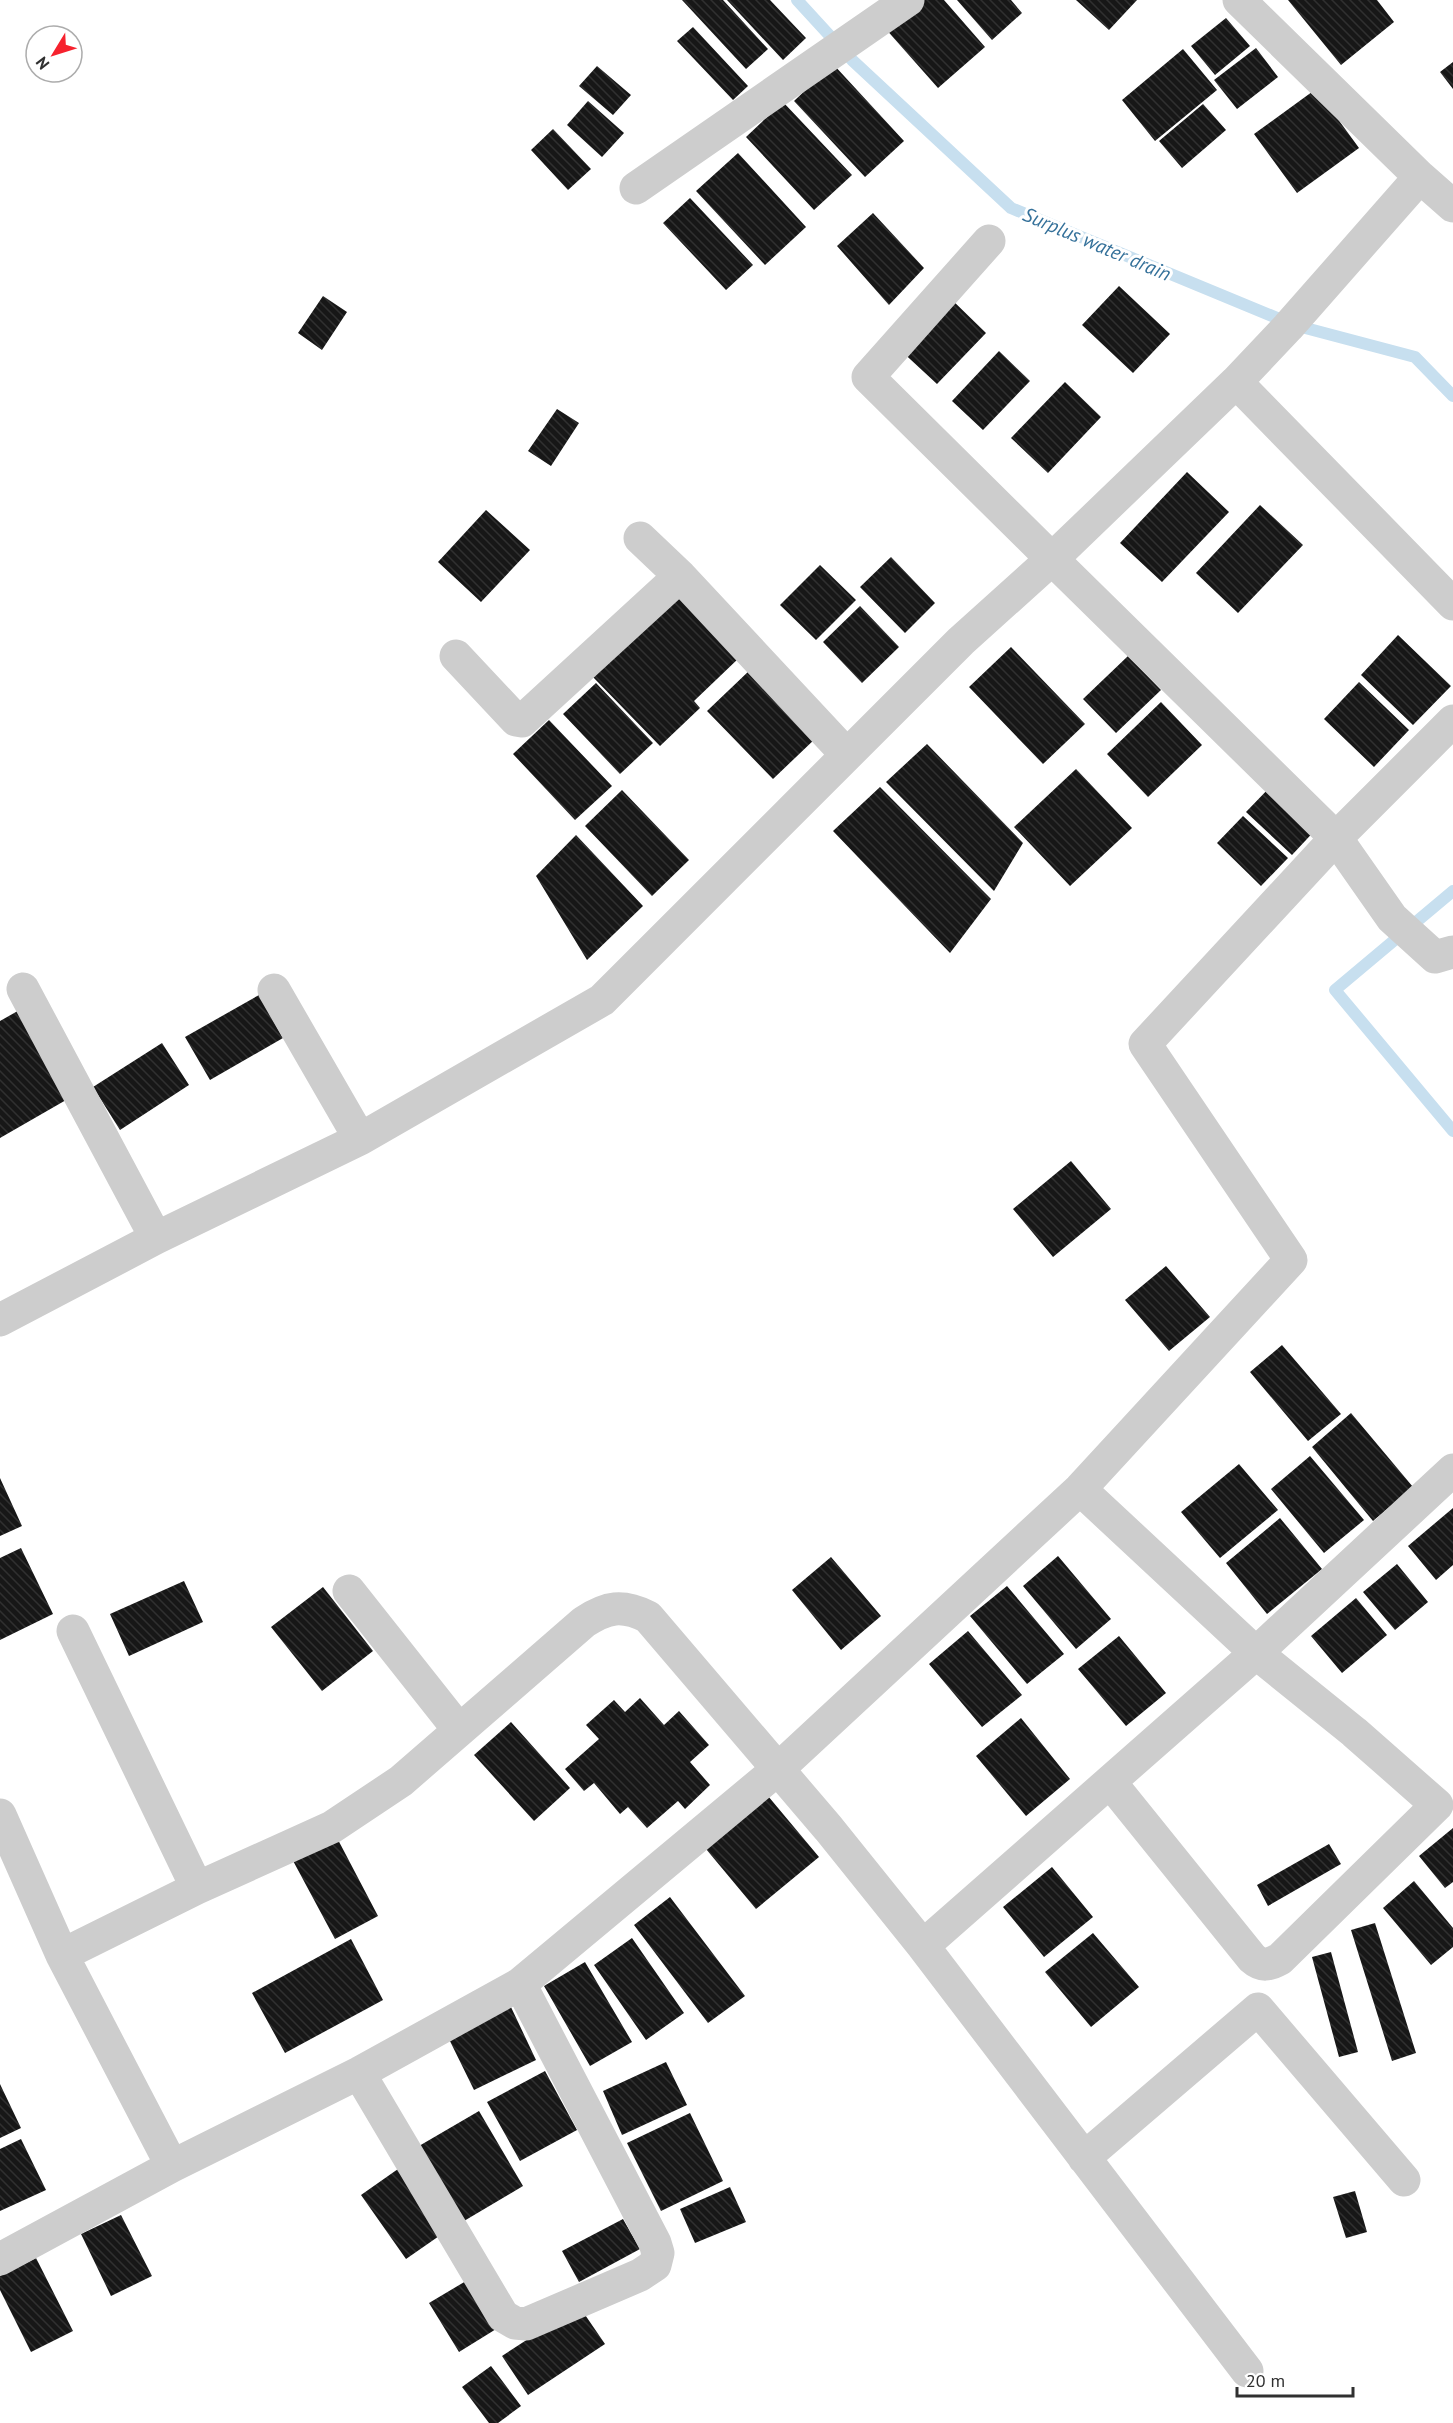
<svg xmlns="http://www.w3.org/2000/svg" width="1453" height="2423" font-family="'PT Sans',sans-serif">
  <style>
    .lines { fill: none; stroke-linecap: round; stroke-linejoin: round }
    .stream { stroke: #c7dfef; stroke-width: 12 }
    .building { fill: url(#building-back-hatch) }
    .street { stroke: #cdcdcd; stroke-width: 33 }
    .labels { text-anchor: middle; stroke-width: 6; stroke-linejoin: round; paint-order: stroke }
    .water-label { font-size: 20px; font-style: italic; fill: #35719a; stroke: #fff }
  </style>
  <defs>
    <pattern id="building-back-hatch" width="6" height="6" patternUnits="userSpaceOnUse" patternTransform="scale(1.5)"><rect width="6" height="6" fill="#171717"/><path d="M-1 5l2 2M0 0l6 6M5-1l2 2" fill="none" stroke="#303030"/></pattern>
  </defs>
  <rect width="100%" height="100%" fill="#fff"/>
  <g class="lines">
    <!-- stream -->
    <path class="stream" d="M 797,0 L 852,60 L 1011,208 L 1294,325 L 1415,357 L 1453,396
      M 1453,891 L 1335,990 L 1453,1131"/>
  </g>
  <!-- building -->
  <path class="building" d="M 682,0 L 723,0 L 768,49 L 746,69 Z
    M 727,0 L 770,0 L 806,38 L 783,60 Z
    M 914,0 L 944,0 L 985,47 L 938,88 L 884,27 Z
    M 957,0 L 1011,0 L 1022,13 L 992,40 Z
    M 1076,0 L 1137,0 L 1109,30 Z
    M 1288,0 L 1377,0 L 1394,22 L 1341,65 Z
    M 1226,18 L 1250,46 L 1215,75 L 1191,46 Z
    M 693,27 L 748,86 L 733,100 L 677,41 Z
    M 1256,48 L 1278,77 L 1237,109 L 1214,80 Z
    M 1183,49 L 1217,90 L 1155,141 L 1122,100 Z
    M 1453,62 L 1453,89 L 1440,72 Z
    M 833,64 L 904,141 L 865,177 L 794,101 Z
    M 597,66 L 631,95 L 613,115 L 579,86 Z
    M 1316,89 L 1359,148 L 1297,193 L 1254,134 Z
    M 588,101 L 624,133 L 602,157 L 567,125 Z
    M 783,102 L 852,175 L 814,210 L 746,137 Z
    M 1203,104 L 1226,130 L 1182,168 L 1159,141 Z
    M 553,129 L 591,169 L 568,190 L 531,150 Z
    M 738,153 L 806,227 L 765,265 L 696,191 Z
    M 690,198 L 753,265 L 726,290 L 663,223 Z
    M 873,213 L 924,268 L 889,305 L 837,246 Z
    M 1119,286 L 1170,334 L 1133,373 L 1082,325 Z
    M 947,295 L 986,333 L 937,384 L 897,347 Z
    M 323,296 L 347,312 L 322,350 L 298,333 Z
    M 999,351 L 1030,381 L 983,430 L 952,401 Z
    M 1065,382 L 1101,417 L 1048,473 L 1011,438 Z
    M 557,409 L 579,423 L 551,466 L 528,451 Z
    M 1187,472 L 1229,512 L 1162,582 L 1120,543 Z
    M 1260,505 L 1303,545 L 1238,613 L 1196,573 Z
    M 486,510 L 530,550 L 481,602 L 438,562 Z
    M 891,557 L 935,603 L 905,633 L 860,587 Z
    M 820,565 L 856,600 L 816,640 L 780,605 Z
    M 676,590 L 740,657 L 694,701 L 700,708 L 660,746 L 592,676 Z
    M 860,606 L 899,647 L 862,683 L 823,642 Z
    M 1398,635 L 1451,686 L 1413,725 L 1361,675 Z
    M 1011,647 L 1085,724 L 1043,764 L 969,687 Z
    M 1128,656 L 1161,690 L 1116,733 L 1083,699 Z
    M 751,669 L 817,737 L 773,779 L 707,711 Z
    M 1359,682 L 1409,730 L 1374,767 L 1324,719 Z
    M 596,683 L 653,743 L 620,774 L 563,714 Z
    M 1161,702 L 1202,745 L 1148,797 L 1107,754 Z
    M 549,720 L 612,786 L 575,820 L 513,754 Z
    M 927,744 L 1023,843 L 994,891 L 886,782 Z
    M 1076,769 L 1132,828 L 1070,886 L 1014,827 Z
    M 1275,782 L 1320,825 L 1292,855 L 1246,812 Z
    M 880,787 L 991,899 L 950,953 L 833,831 Z
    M 622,790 L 689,860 L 652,896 L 585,826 Z
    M 1243,816 L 1288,858 L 1261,886 L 1217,843 Z
    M 576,835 L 643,906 L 587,960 L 536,876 Z
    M 259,995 L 283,1038 L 210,1080 L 185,1037 Z
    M 23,1008 L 73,1096 L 0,1138 L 0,1021 Z
    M 162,1043 L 189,1085 L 120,1130 L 93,1087 Z
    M 1071,1161 L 1111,1209 L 1053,1257 L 1013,1209 Z
    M 1166,1266 L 1210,1317 L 1169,1351 L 1125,1300 Z
    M 1282,1345 L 1341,1414 L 1308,1441 L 1250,1372 Z
    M 1351,1413 L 1413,1487 L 1373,1521 L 1312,1447 Z
    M 1310,1456 L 1364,1520 L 1324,1553 L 1271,1489 Z
    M 1239,1464 L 1278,1510 L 1220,1558 L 1181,1512 Z
    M 0,1478 L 22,1526 L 0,1536 Z
    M 1453,1508 L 1453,1565 L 1436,1580 L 1408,1546 Z
    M 1280,1518 L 1322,1569 L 1267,1614 L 1226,1563 Z
    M 21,1548 L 53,1614 L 0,1640 L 0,1558 Z
    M 1058,1556 L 1111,1619 L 1076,1649 L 1023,1586 Z
    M 831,1557 L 881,1616 L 841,1650 L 792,1590 Z
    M 1397,1564 L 1428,1602 L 1395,1630 L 1363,1592 Z
    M 184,1581 L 203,1622 L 129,1656 L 110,1614 Z
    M 1007,1586 L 1064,1654 L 1027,1684 L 970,1616 Z
    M 323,1587 L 373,1651 L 322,1691 L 271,1627 Z
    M 1356,1598 L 1387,1635 L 1342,1673 L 1311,1636 Z
    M 968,1631 L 1022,1695 L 982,1727 L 929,1664 Z
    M 1119,1636 L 1166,1693 L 1126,1726 L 1078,1669 Z
    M 640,1698 L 664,1725 L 679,1711 L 709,1745 L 690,1762 L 710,1785 L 685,1809 L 678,1801 L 647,1828 L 628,1807 L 620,1814 L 594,1783 L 584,1791 L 565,1769 L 599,1739 L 586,1725 L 614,1700 L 625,1712 Z
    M 1021,1718 L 1070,1779 L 1026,1816 L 976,1756 Z
    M 511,1722 L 570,1788 L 534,1821 L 474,1755 Z
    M 768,1796 L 819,1857 L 756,1909 L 706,1849 Z
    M 1453,1828 L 1453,1882 L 1445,1888 L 1419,1856 Z
    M 335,1834 L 378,1916 L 335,1939 L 291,1857 Z
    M 1329,1844 L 1341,1864 L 1268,1906 L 1257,1885 Z
    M 1052,1867 L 1093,1917 L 1044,1957 L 1003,1907 Z
    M 1414,1881 L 1453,1928 L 1453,1947 L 1431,1965 L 1383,1908 Z
    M 670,1897 L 745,1996 L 708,2023 L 634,1925 Z
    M 1375,1923 L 1416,2053 L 1392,2061 L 1351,1930 Z
    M 1093,1933 L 1139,1987 L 1091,2027 L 1045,1972 Z
    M 632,1938 L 684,2013 L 646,2040 L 594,1965 Z
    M 351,1939 L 383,2000 L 285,2053 L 252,1993 Z
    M 1331,1952 L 1358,2052 L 1339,2057 L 1312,1957 Z
    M 585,1962 L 632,2042 L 590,2066 L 544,1986 Z
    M 510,2005 L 536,2060 L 474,2090 L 447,2035 Z
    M 666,2062 L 687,2105 L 622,2135 L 603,2091 Z
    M 545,2071 L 577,2130 L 520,2161 L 487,2102 Z
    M 0,2084 L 21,2128 L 0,2138 Z
    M 479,2111 L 523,2186 L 464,2221 L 419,2146 Z
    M 690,2113 L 723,2181 L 661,2211 L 627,2143 Z
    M 21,2139 L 46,2190 L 0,2211 L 0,2149 Z
    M 398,2169 L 442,2234 L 406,2259 L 361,2195 Z
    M 730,2187 L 746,2222 L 695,2243 L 680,2209 Z
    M 1355,2191 L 1367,2232 L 1346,2238 L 1333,2197 Z
    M 121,2215 L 152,2276 L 111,2296 L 81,2234 Z
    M 623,2219 L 640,2249 L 579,2282 L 562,2251 Z
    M 36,2258 L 73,2331 L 31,2352 L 0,2290 L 0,2276 Z
    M 471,2278 L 501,2326 L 459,2352 L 429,2303 Z
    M 579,2306 L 605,2344 L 528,2395 L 502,2356 Z
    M 491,2366 L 521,2406 L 498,2423 L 489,2423 L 462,2387 Z"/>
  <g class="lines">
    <!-- street -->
    <path class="street" d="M 1420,177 L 1453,206
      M 636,188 L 908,0
      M 1236,382 L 1453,604
      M 640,538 L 680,576 L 847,755
      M 456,656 L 516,720 L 522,721 L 680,576
      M 1453,721 L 1336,838 L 1392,918 L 1435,957 L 1453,952
      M 23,989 L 156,1238
      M 274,990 L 360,1139
      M 0,1320 L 156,1238 L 360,1139 L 602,1000 L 961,641 L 1052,559 L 868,377 L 989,241
      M 1080,1489 L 1256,1653 L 1354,1732 L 1437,1805 L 1280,1959 C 1269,1965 1262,1967 1252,1958 L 1110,1782
      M 349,1591 L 459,1730
      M 73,1631 L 197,1888
      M 0,1815 L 62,1955 L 172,2166 L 359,2073 L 520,1984 L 778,1769 L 1080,1489 L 1291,1260 L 1145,1044 L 1336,838 L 1052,559 L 1236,382 L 1288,327 L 1420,177 L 1239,0
      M 923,1946 L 1256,1653 L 1453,1470
      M 62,1955 L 197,1888 L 332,1827 L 401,1781 L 584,1622 C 607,1607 622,1604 648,1617 L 829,1829 L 923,1946 L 1247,2371
      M 359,2073 L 503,2316 L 515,2323 L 526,2324 L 640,2275 L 655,2265 L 658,2253 L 655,2243 L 520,1984
      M 1084,2158 L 1258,2009 L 1404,2180
      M 0,2259 L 172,2166"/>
  </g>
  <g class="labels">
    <!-- water labels -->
    <g class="water-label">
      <text transform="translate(1097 244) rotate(23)" y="7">Surplus water drain</text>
    </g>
  </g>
  <!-- north arrow -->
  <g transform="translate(54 54) rotate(232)"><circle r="28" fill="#ffffff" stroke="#acacac" stroke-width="1.5"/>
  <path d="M0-4.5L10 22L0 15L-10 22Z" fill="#f6222e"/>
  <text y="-9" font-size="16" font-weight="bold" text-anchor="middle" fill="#303030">N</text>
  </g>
  <!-- scale -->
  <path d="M1237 2387v9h116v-9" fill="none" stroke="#303030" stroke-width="3"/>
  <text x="1246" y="2387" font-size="18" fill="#303030" stroke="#ffffff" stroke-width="4.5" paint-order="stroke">20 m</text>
</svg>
